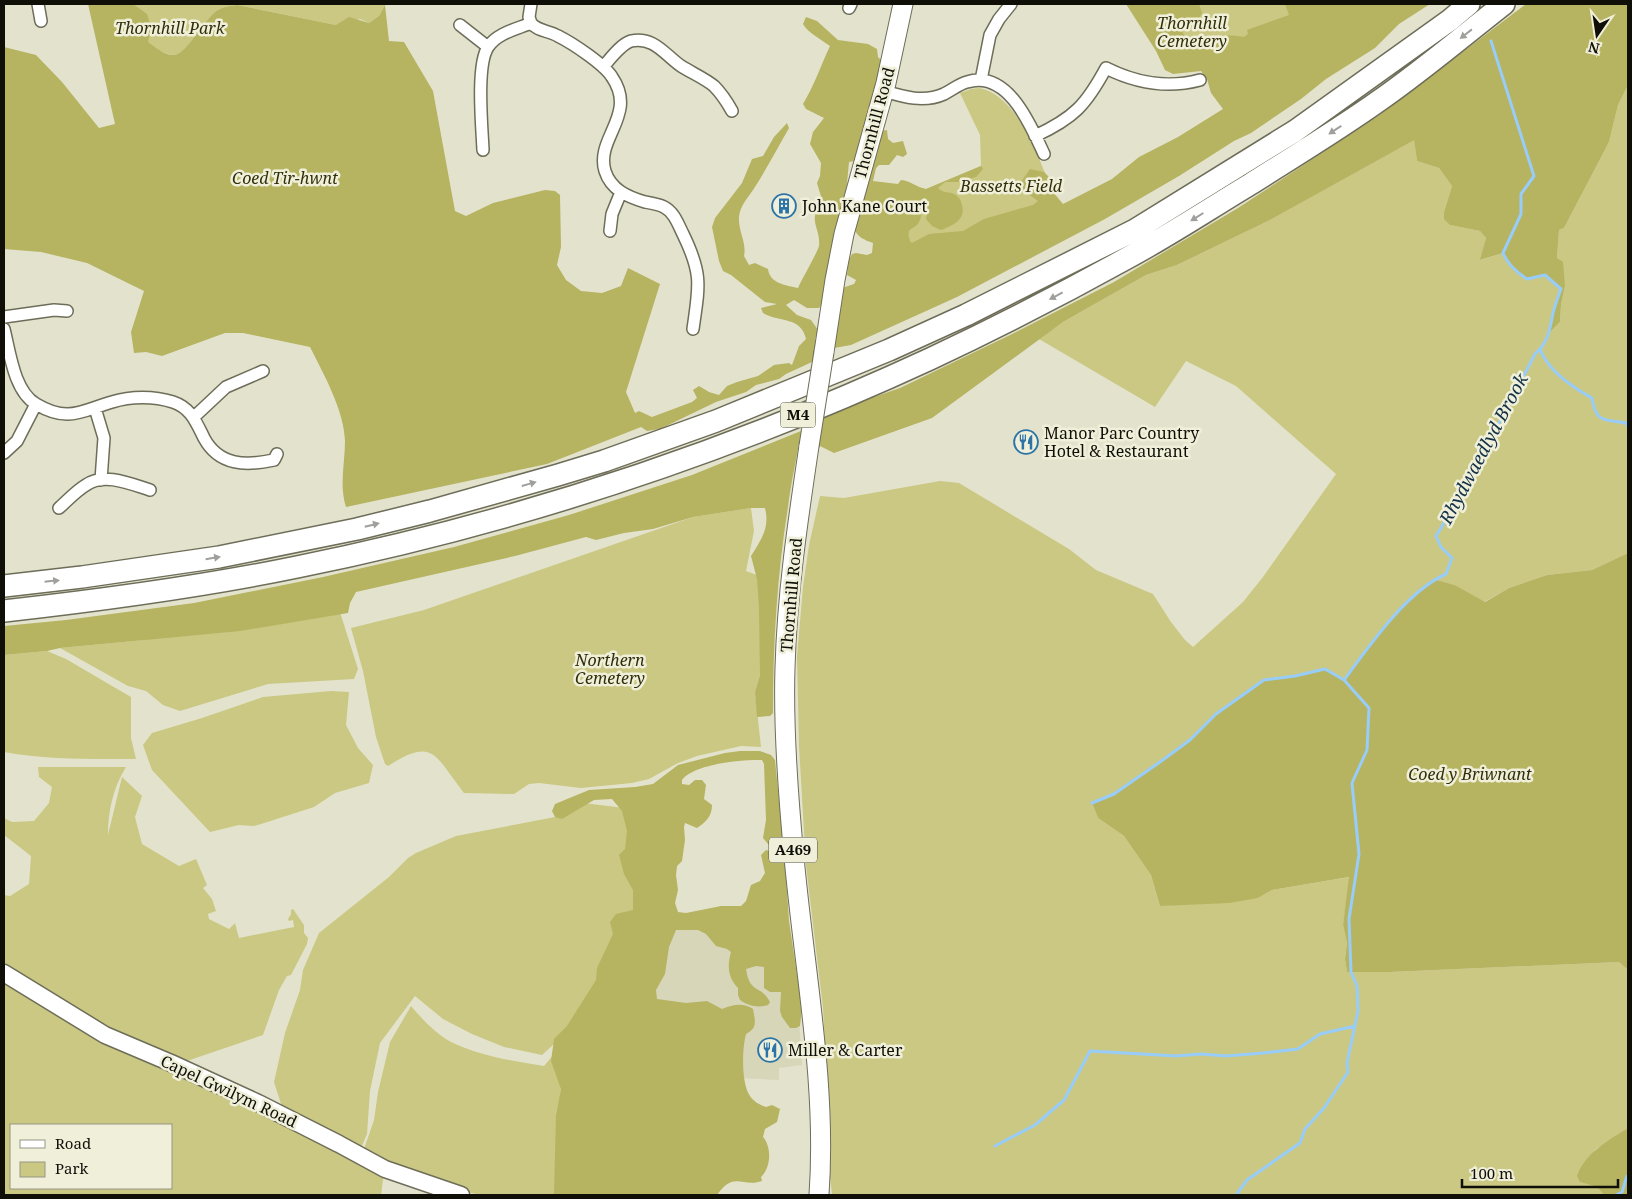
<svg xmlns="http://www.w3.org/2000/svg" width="1632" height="1199" font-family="'Noto Serif',serif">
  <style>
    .built { fill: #d7d6b9 }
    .green { fill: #cac882; fill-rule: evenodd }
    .forest { fill: #b6b361 }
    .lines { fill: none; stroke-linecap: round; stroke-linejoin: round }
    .stream { stroke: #98cdf9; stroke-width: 3 }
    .street-casing { stroke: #6d6d59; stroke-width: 14 }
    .secondary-casing { stroke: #6d6d59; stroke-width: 19 }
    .primary-casing { stroke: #6d6d59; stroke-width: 21 }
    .highway-casing { stroke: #6d6d59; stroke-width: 24 }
    .street { stroke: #fff; stroke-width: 11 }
    .secondary { stroke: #fff; stroke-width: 16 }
    .primary { stroke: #fff; stroke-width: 19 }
    .highway { stroke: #fff; stroke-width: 21 }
    .primary-bridge-casing { stroke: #6d6d59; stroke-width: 21; stroke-linecap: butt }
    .primary-bridge { stroke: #fff; stroke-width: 19 }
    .oneway { fill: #9f9f9c }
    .labels { text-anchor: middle; stroke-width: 5; stroke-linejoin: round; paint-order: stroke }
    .shield { fill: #f0f0da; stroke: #525247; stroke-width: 1 }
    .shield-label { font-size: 15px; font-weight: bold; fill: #0f0f08 }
    .park-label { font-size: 16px; font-style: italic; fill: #312f0b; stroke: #f0f0da }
    .street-label { font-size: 16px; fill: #0f0f08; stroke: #f0f0da }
    .poi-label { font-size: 16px; fill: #0f0f08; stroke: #f0f0da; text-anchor: start }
    .water-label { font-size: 18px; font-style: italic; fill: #123046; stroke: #f0f0da }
  </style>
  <rect width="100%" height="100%" fill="#e3e3cd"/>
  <!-- built -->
  <path class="built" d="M 674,922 L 787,924 L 798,1002 L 802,1065 L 779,1068 L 779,1080 L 739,1078 L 655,1011 L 654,991 Z"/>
  <!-- green -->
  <path class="green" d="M 88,4 L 385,4 L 385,5 L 379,16 L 369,23 L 360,19 L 336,25 L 237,5 C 230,6 221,7 215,12 C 204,21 186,53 175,55 C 170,55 165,53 160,51 Z
    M 1138,4 L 1331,4 L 1181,67 Z
    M 1628,85 L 1628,553 L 1592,570 L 1547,575 L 1509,588 L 1484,602 L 1455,585 L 1433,579 L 1412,598 L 1378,633 L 1344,680 L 1325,669 L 1295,676 L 1264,680 L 1216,714 L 1190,740 L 1160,762 L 1114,794 L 1092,803 L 1098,818 L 1124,836 L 1151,875 L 1160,906 L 1258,898 L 1272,890 L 1350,877 L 1343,925 L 1347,943 L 1345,959 L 1347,972 L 1390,972 L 1619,962 L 1628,970 L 1628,1128 L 1595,1150 L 1580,1182 L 1597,1187 L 1604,1195 L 832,1194 L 829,1169 L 830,1135 L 823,1008 L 806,865 L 799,746 L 797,656 L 803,587 L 809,545 L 820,496 L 844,498 L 940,481 L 959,483 L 1069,549 L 1096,570 L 1153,594 L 1171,622 L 1185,640 L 1193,647 L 1243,602 L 1263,577 L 1336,474 L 1236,386 L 1186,361 L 1155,407 L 1039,339 L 1063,322 L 1146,275 L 1177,265 L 1270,220 L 1414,139 L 1417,161 L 1439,168 L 1452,186 L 1444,212 L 1450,225 L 1480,231 L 1486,238 L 1481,260 L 1503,253 C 1508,265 1516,272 1527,279 L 1545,275 L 1561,289 L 1553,313 L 1551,331 L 1560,322 L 1561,305 L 1565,286 L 1557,258 L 1559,230 L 1564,228 L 1609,142 L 1618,105 Z
    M 979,88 C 1021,96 1042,168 1057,203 L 885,279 L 905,186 L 926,189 L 981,166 L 980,135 L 960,93 L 971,89 Z
    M 751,508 L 754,531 L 746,571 L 762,577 L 760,675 L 755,692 L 761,747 L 741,746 L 697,756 L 678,763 L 649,779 L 632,783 L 581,788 L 539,783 L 529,784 L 514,794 L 464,793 C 435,756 434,736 388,766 L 385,764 L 376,737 L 363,671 L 351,628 L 424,610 L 693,517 Z
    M 339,609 L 358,669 L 354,679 L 268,684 L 180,711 L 163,705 L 146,691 L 128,686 L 60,648 L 144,640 L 184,631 Z
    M 47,651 L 66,659 L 131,697 L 131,738 L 136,759 C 92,759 48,760 4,752 L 4,655 Z
    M 331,691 L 349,692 L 346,725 L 358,748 L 373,765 L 369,783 L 335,793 L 314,807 L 261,824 L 254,826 L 239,825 L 210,832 L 152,770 L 143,745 L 152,733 L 202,718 L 263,697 Z
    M 38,767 L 126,767 C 113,788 108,811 108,835 L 122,777 L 142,796 L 135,817 L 142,844 L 179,866 L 196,859 L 207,885 L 203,888 L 212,899 L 216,911 L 208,914 L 209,919 L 229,929 L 235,923 L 239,938 L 294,927 L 293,920 L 289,921 L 288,919 L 291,914 L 291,910 L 293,909 L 304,925 L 304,933 L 308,938 L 307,944 L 291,975 L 287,976 L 279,990 L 263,1035 L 181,1063 L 98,1025 L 4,965 L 4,895 L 10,896 L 29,884 L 31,856 L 4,835 L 4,818 L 12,822 L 34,821 L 49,803 L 52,787 L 39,777 Z
    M 584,803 L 624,808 L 634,857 L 637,930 L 565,1034 L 542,1055 L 504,1047 L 472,1034 L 443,1019 L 415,996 L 380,1043 L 370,1091 L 367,1134 L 360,1150 L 283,1110 L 274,1082 L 285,1033 L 300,990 L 303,970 L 319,933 L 389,877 L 408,858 L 416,853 L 456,836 L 555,817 Z
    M 4,978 L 165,1065 L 384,1172 L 381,1195 L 4,1195 ZM 11,1125 L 171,1125 L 171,1188 L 11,1188 Z
    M 411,1006 C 422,1019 436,1034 451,1042 C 480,1056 512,1061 544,1066 L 555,1053 L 561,1087 L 554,1195 L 479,1195 L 461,1190 L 363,1152 L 374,1120 L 378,1092 L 390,1042 Z"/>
  <!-- forest -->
  <path class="forest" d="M 88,4 L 133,4 L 147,14 L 151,27 L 148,42 C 155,47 165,56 175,55 C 186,53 204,21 215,12 C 221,7 230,6 237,5 L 336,25 L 349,17 L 369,23 L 379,16 L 385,5 L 389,41 L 404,42 L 433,91 L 455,211 L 466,216 L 493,203 L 545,190 L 555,191 L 560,195 L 561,247 L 557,265 L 566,280 L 581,291 L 602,293 L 621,286 L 628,268 L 660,284 L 626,392 L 635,413 L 639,411 L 652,417 L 692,402 L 697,398 L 693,390 L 699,386 L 709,392 L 719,395 L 727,386 L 737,382 L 758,376 L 774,365 L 789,363 L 792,365 L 799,346 L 806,339 C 801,316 780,323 763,313 L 761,308 L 777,304 L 765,302 L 731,275 L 723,271 L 719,261 L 712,227 L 715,218 L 742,183 L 752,159 L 763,156 L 774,137 L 787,123 L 789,128 C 777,149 766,170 753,190 C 747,199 740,206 739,217 C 738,231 747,243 744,256 L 749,265 L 755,263 L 768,269 C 770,284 786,285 798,288 C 801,281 818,251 819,246 C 821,227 806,220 823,203 L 817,183 L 820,176 L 821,163 L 810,144 L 813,132 L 824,118 L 806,109 L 803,104 C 814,86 821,65 830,46 C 822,40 807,32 803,24 L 806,17 L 817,21 L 838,40 L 868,44 L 877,49 L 878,57 L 884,63 L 860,160 L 849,162 L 846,194 L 824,301 L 819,308 L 807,308 L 794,300 L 786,305 L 797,315 L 811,320 L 818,330 L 815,339 L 817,349 L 812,362 L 786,374 L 779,379 L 756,385 L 746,392 L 716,402 L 660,429 L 647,431 L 641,427 L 547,464 L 346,507 C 339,485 345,463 345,441 C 344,410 324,375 310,347 L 243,333 L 225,333 L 162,356 L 146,352 L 134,353 L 131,332 L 144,291 L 87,263 L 41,252 L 4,249 L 4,47 L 36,55 L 62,82 L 99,128 L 115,124 Z
    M 1126,4 L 1199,4 L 1202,13 L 1200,17 L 1180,25 L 1186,41 L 1196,49 L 1213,45 C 1218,33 1234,35 1244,37 L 1248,34 L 1247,30 L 1289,15 L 1285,4 L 1430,4 L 1399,24 L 1375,48 L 1326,79 L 1301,99 L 1251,133 L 1234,141 L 1179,176 L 1105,219 L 957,297 L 851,345 L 834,348 L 835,326 L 842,288 L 854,284 L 856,280 L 847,275 L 849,260 L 852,254 L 856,253 L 867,255 L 872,253 L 873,243 C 864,240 858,237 854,229 L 878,141 L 882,131 L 887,130 L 888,139 L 893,143 L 903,141 L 907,154 L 903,157 L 897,155 L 889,165 L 879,165 L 876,168 L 873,181 L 898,184 L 901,180 C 911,181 916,187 926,189 L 981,166 L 983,169 L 976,177 L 958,182 L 945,182 L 938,188 C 943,194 950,191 956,195 C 960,198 961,201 962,205 C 966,220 953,225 941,230 L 932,226 L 926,219 L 928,208 L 926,203 L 920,205 C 921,210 922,217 919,222 C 914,231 905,226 910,241 L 912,243 L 929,234 L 963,231 L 984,219 L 1033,205 L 1038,201 L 1024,191 L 1021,182 L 1030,169 L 1044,172 L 1055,183 L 1053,192 L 1063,204 L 1112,179 L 1139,157 L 1178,137 L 1223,109 L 1211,93 L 1207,79 L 1201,71 L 1173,74 L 1165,70 L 1156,51 Z
    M 1526,4 L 1628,4 L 1628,85 L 1618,105 L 1609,142 L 1564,228 L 1559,230 L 1557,258 L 1563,262 L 1565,286 L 1561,305 L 1560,322 L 1550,332 L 1553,313 L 1561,289 L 1545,275 L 1527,279 C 1516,272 1508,265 1503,253 L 1480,260 L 1486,238 L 1480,231 L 1450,225 L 1444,219 L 1444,212 L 1452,186 L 1439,168 L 1417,161 L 1414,140 L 1270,220 L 1177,265 L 1146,275 L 1063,322 L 932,418 L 834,453 L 818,445 L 822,415 L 900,388 L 1008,336 L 1114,282 L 1238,208 L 1378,116 Z
    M 801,431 C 797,457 791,482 788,507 C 777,575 773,644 773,713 L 770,716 L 757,717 L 755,692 L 760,675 L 759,607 L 757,579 L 751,556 C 761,540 770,528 765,508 L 751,508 L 693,517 L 653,529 L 624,533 L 596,540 L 586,537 L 515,556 L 356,592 L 350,603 L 348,613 L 240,631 L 60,648 L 47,651 L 4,655 L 4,626 L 66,620 L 194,603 L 323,577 L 454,547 L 569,515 L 692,475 Z
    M 1628,553 L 1628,970 L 1619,962 L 1390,972 L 1347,972 L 1345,959 L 1347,943 L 1343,925 L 1349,877 L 1272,890 L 1258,898 L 1229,903 L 1160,906 L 1151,875 L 1124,836 L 1098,818 L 1092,803 L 1114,794 L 1160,762 L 1190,740 L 1216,714 L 1264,680 L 1295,676 L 1325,669 L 1344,680 L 1378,633 L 1412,598 L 1433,579 L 1455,585 L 1485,602 L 1509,588 L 1547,575 L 1592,570 Z
    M 740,751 L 760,751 L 771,755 L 775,760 L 783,841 L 779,844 L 768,844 L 763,838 L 766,820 L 764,764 L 762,760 C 743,759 694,764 682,780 L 682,784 L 689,785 L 695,780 L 702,780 L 706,785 L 704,799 L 712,805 C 712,816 706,822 697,828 L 685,823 L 684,827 L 685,840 L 682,861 L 677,866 L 676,875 L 678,890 L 675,903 L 678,912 L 686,913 L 721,906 L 741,906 L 746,901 L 751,885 L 760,881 L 765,873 L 761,855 L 766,850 L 779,853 L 785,862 L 789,921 L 801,1001 L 801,1017 L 800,1026 L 796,1028 L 790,1028 L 782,1017 L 780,1011 L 781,992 L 770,992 L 764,988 L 764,967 L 756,966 L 746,969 C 750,995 761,984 770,1002 L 768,1005 C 759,1008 748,1006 740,1000 L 738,995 L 738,988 C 728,978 727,966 731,952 L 727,949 L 716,946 L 706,934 L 698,930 L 676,930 L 669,947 L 665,974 L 656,990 L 657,999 L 686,1003 L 707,1001 L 722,1009 C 733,1005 742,1002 753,1009 C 755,1021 758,1028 746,1034 C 742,1049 741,1083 750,1096 C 754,1102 760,1105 766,1107 L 772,1105 L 780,1109 L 777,1122 L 765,1129 L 763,1137 C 772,1147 771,1168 761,1177 L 762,1181 C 742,1188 734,1170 717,1195 L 552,1195 L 554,1193 L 556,1116 L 561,1089 L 551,1061 L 554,1039 L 567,1026 L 596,980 L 597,968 L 613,934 L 610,922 L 616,914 L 633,910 L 633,890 L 624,874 L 619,855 L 625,849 L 627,831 L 622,811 L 612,799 L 594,800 L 562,819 L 555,817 L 552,811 L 555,804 L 589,790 L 635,787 L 653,784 L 678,765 L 725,753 Z
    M 1628,1128 L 1628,1195 L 1604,1195 L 1597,1187 L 1580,1182 L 1577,1176 C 1585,1153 1609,1140 1628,1128 Z"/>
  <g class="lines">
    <!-- stream -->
    <path class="stream" d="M 1540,349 C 1548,371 1572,387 1592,398 C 1596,423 1603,419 1626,423 L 1628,427
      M 1092,803 L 1114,794 L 1160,762 L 1190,740 L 1216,714 L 1264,680 L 1295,676 L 1325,669 L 1344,680
      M 995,1146 L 1035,1125 L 1064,1100 L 1090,1051 L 1176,1056 L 1201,1054 L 1226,1056 L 1263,1053 L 1298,1049 L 1320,1034 L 1355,1026
      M 1236,1195 L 1247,1180 L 1300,1143 L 1305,1129 L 1324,1108 L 1348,1072 L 1347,1063 L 1358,1011 L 1357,986 L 1351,972 L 1349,919 L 1359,854 L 1352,783 L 1367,750 L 1369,708 L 1344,680 C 1369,646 1407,591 1446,574 L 1452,558 L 1441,547 L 1436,536 L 1466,487 L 1535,354 C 1548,343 1550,329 1553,313 C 1555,305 1558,297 1561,289 L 1545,275 L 1527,279 C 1516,272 1508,265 1503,253 L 1521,214 L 1521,194 L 1534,176 L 1491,41
      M 1616,1195 L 1622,1192 L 1627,1176 L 1628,1176"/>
    <!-- street casing -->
    <g class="street-casing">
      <path id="street" d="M 38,4 L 41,21
        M 531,4 L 529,17 L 531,23
        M 849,8 L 851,4
        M 531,23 C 537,31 550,31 558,36 C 572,43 604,64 612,77 C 638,115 595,138 605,171 C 611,190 628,197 645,202 C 651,203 658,204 664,207 C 674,212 678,224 683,234 C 703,275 699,286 693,329
        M 460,25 L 488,47
        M 603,67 C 610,59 621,44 631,41 C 654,36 665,55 681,66 C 692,73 704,78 714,86 C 722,94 727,102 732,111
        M 981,80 L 990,35 L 999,19 L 1011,4
        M 884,91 C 904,97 924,103 944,94 C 952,90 959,84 967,82 C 1008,69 1031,126 1044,154
        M 1035,136 C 1074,118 1086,105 1106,68 C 1136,83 1166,89 1200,80
        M 483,150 C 482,127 476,65 488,47 C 497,33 517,29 531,23
        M 610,231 L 612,214 L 621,192
        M 4,317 L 54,310 L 67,311
        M 4,329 C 10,353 14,391 36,404 C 68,423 81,411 112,402 C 131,396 154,396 173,402 C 191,408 196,422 204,438 C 219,466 246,466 274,460 L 277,454
        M 95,408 L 104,438 L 101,480
        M 194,417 L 226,387 L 263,371
        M 4,453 L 17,441 L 36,404
        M 59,508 C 68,500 76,491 86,485 C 104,472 131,484 150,490"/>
    </g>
    <!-- secondary casing -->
    <g class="secondary-casing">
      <path id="secondary" d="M 4,973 L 105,1035 L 171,1063 L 258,1103 L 339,1144 L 385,1169 L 461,1195"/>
    </g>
    <!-- primary casing -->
    <g class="primary-casing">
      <path id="primary" d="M 824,352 L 835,280 L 844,234 L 886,83 L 903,4
        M 809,446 C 798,520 787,593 785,668 C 783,730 788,794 794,857 C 804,969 827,1082 819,1195"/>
    </g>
    <!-- highway casing -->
    <g class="highway-casing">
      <path id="highway" d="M 4,586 L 82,577 L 219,557 L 357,529 L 430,511 L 558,475 L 604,461 L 716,421 L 889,350 L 966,315 L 1135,230 L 1295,131 L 1450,20 L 1469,4
        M 4,611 C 102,600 200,587 297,567 C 515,523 729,452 930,359 C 998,327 1064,293 1129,257 C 1170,235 1209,209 1249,185 C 1293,157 1338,130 1380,100 C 1423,70 1463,36 1504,4"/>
    </g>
    <!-- street -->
    <use href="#street" class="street"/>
    <!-- secondary -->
    <use href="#secondary" class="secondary"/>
    <!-- primary -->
    <use href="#primary" class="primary"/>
    <!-- highway -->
    <use href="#highway" class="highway"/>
    <!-- primary-bridge casing -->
    <g class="primary-bridge-casing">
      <path id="primary-bridge" d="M 809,446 L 824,352"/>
    </g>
    <!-- primary-bridge -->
    <use href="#primary-bridge" class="primary-bridge"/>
  </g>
  <!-- one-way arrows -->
  <defs><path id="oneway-solid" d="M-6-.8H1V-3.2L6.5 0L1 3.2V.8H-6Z" transform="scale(1.25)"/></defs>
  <g class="oneway">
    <use href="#oneway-solid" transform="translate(1466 34) rotate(142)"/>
    <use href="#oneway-solid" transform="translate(1335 130) rotate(147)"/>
    <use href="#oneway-solid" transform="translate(1197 217) rotate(148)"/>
    <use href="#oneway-solid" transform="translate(1056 296) rotate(152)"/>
    <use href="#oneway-solid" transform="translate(529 484) rotate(-16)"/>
    <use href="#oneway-solid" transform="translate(372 525) rotate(-14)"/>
    <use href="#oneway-solid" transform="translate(213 558) rotate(-9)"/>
    <use href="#oneway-solid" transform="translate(52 581) rotate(-6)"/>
  </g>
  <!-- icons -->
  <defs>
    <g id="building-ring" transform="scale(1.25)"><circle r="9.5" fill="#f0f0da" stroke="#2c74a8" stroke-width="1.5"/><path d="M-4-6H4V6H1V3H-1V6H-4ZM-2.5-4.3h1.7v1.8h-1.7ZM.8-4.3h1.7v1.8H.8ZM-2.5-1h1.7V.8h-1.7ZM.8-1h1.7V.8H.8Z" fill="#2c74a8"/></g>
    <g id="restaurant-ring" transform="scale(1.25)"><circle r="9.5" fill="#f0f0da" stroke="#2c74a8" stroke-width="1.5"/><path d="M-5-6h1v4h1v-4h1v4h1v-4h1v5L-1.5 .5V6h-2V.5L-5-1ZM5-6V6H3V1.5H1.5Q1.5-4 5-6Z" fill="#2c74a8"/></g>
  </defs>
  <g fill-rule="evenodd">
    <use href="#building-ring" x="784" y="206"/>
    <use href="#restaurant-ring" x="1026" y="442"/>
    <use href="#restaurant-ring" x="770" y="1050"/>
  </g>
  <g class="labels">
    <!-- shield labels -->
    <g class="shield">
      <rect x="780.5" y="402.5" width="35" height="25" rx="4"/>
      <rect x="769" y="837.5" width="48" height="25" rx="4"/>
    </g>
    <g class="shield-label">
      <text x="798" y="420">M4</text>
      <text x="793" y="855">A469</text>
    </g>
    <!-- park labels -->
    <g class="park-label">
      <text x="1192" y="29">Thornhill<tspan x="1192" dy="18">Cemetery</tspan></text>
      <text x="170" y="34">Thornhill Park</text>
      <text x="285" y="184">Coed Tir-hwnt</text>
      <text x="1011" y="192">Bassetts Field</text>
      <text x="610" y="666">Northern<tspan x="610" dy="18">Cemetery</tspan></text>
      <text x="1470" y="780">Coed y Briwnant</text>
    </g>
    <!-- street labels -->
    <g class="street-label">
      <text transform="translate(874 123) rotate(-75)" y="6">Thornhill Road</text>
      <text transform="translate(791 595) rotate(-85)" y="6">Thornhill Road</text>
      <text transform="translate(229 1091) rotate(25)" y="6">Capel Gwilym Road</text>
    </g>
    <!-- poi labels -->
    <g class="poi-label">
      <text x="802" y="212">John Kane Court</text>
      <text x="1044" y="439">Manor Parc Country<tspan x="1044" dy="18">Hotel &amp; Restaurant</tspan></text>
      <text x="788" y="1056">Miller &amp; Carter</text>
    </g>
    <!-- water labels -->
    <g class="water-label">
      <text transform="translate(1484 449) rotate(-62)" y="6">Rhydwaedlyd Brook</text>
    </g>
  </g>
  <!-- border -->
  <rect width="1632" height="1199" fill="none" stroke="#0f0f08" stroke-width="10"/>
  <!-- legend -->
  <rect x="10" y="1124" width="162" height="65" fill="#f0f0da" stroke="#969686"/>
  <rect x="20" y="1140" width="25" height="8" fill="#ffffff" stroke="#969686"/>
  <text x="55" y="1149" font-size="15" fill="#0f0f08">Road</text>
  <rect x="20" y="1162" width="25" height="15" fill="#cac882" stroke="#969686"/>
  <text x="55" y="1174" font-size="15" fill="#0f0f08">Park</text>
  <!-- north arrow -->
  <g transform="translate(1597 35) rotate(193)" stroke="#f0f0da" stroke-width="4" paint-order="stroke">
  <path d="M0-4L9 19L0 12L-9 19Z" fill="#0f0f08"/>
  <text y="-8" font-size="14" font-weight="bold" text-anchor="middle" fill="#0f0f08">N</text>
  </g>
  <!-- scale -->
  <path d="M1462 1179v8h156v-8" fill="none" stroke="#0f0f08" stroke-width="2.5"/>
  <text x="1470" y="1179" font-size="15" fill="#0f0f08" stroke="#f0f0da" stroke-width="4" paint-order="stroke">100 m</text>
</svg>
